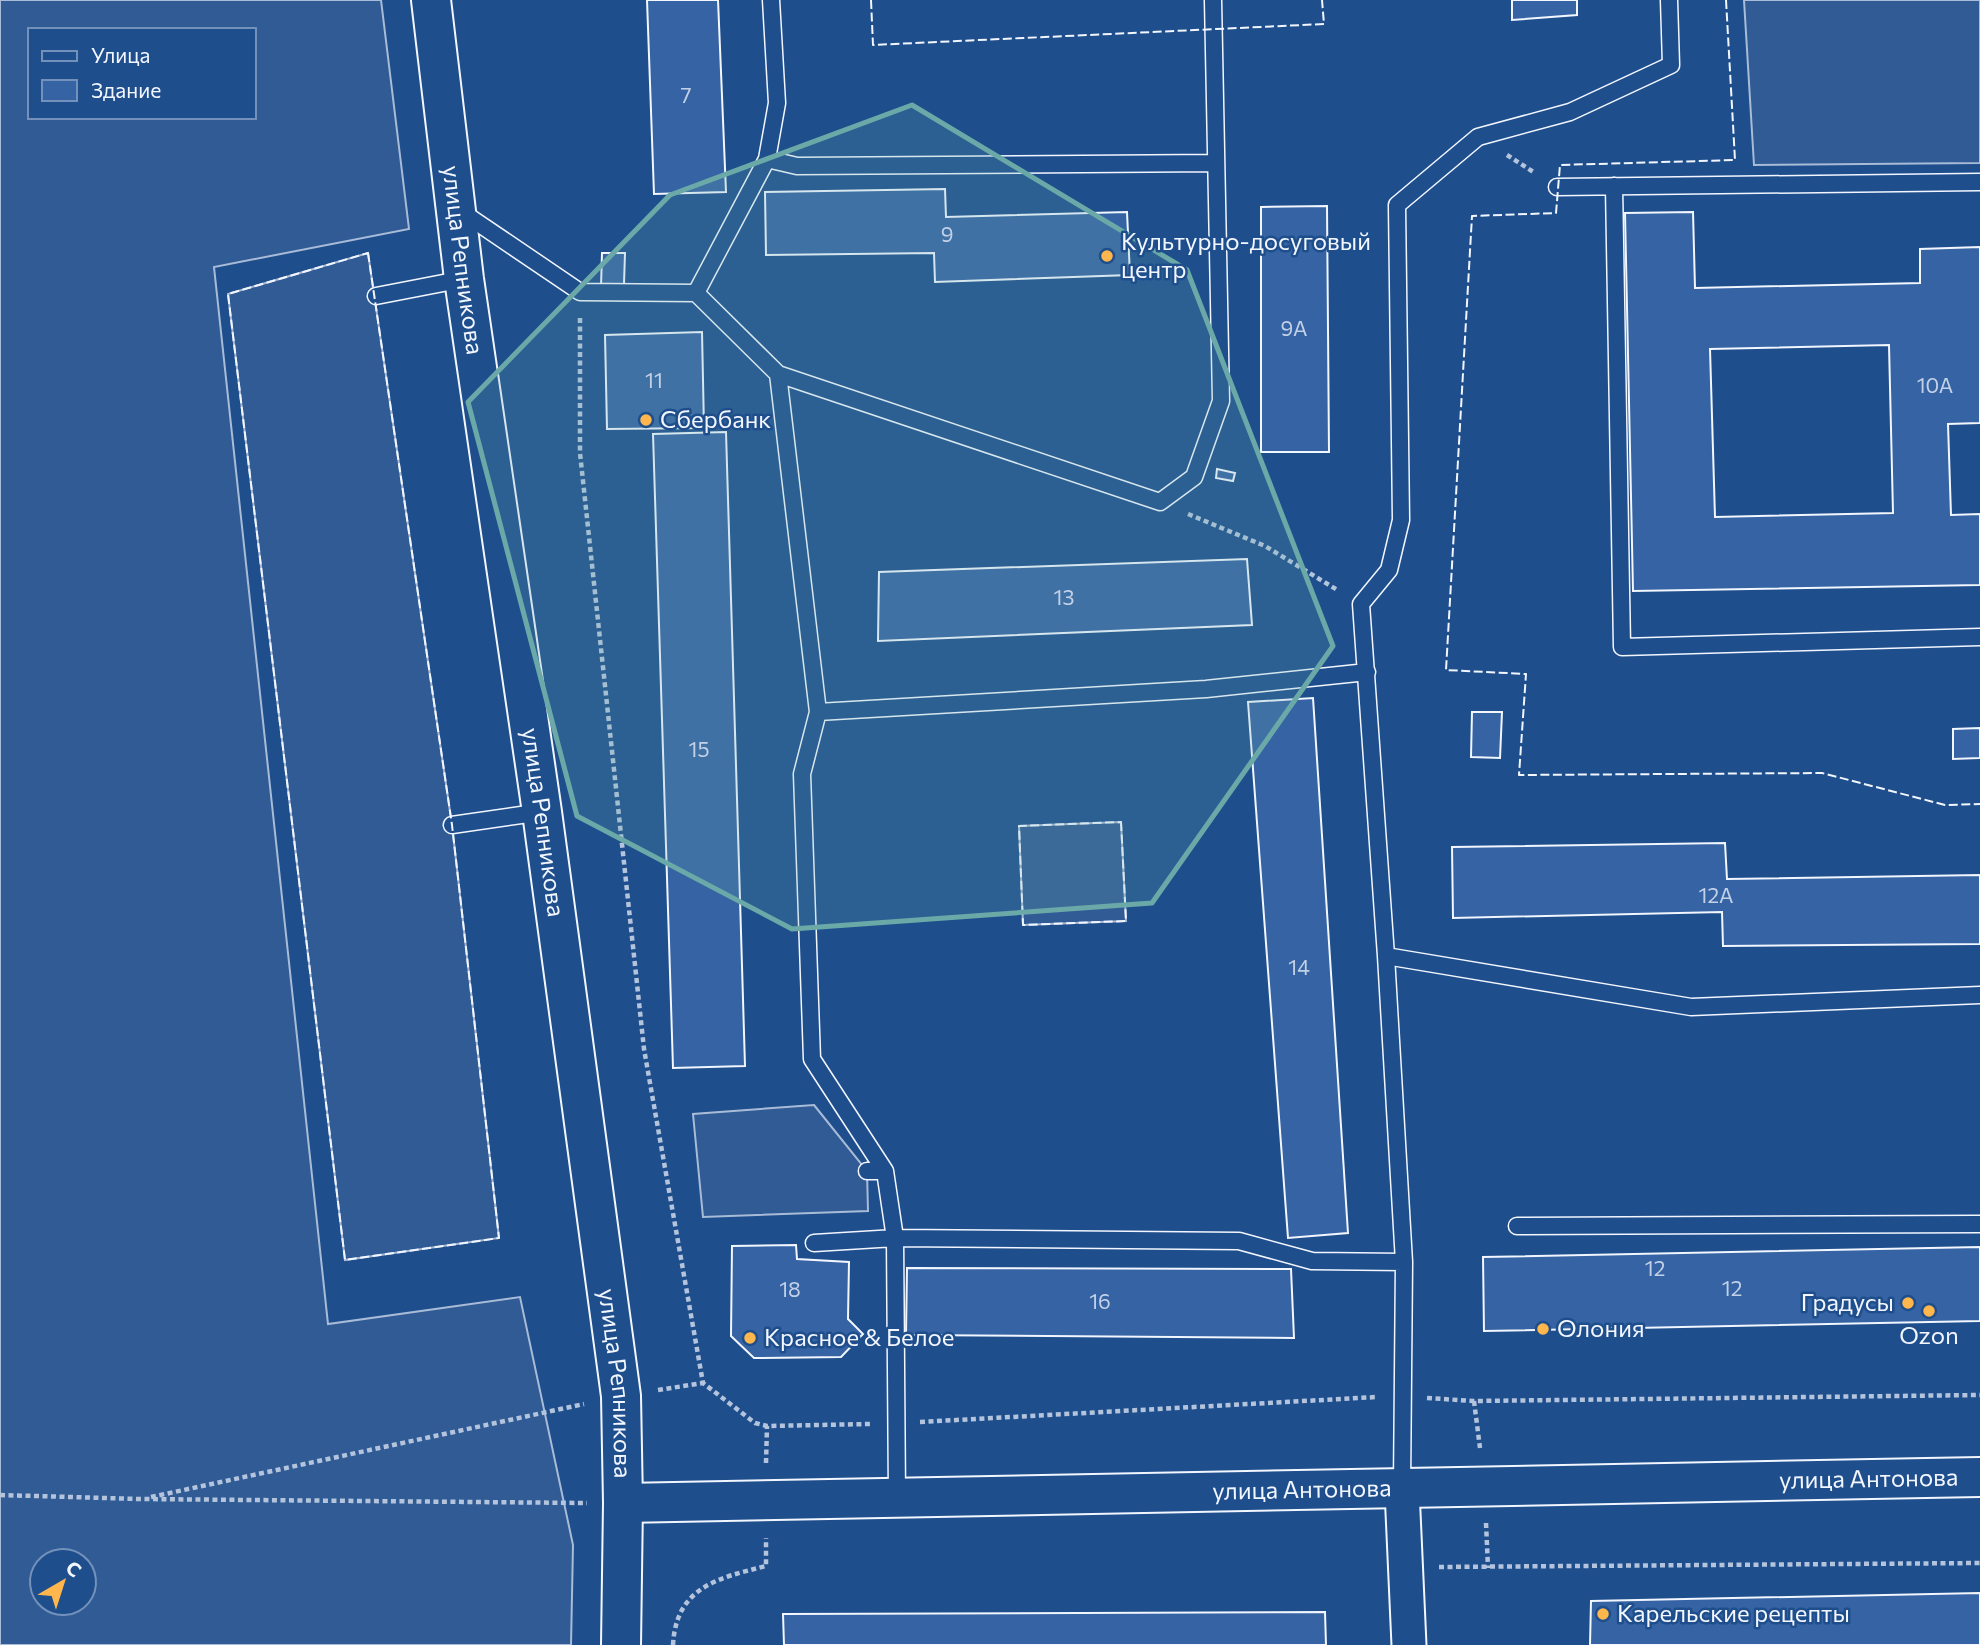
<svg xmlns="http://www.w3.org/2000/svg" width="1980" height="1645" font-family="Commissioner,sans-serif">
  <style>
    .built { fill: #305b95; stroke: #a8bbd7; stroke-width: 2; fill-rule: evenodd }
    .building { fill: #3563a3; stroke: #f2f6ff; stroke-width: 2; fill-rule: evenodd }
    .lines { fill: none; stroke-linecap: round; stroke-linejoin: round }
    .lane-casing { stroke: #f2f6ff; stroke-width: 19 }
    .street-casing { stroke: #f2f6ff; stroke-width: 37 }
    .secondary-casing { stroke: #f2f6ff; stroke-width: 42 }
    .primary-casing { stroke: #f2f6ff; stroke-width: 42 }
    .path { stroke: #b3c4dc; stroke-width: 4.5; stroke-dasharray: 5 3.5; stroke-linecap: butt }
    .lane { stroke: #1f4e8c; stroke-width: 16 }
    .street { stroke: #1f4e8c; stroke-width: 33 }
    .secondary { stroke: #1f4e8c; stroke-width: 38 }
    .primary { stroke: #1f4e8c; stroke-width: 38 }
    .fence { stroke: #f2f6ff; stroke-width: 2; stroke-dasharray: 9 3.5; stroke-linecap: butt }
    .marked { fill: #6aa9a8; fill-opacity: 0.2; stroke: #6aa9a8; stroke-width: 5; stroke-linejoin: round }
    .poi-dot { fill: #ffb74d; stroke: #1f4e8c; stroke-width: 2.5 }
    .labels { text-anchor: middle; stroke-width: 5; stroke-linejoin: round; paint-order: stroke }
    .number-label { font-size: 21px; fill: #c3d1e8 }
    .poi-label { font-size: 24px; fill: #f2f6ff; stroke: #1f4e8c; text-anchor: start }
    .street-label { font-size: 24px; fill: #f2f6ff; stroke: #1f4e8c }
  </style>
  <rect width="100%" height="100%" fill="#1f4e8c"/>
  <!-- built -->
  <path class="built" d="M 0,0 L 381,0 L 409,229 L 214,267 L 328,1324 L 520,1297 L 573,1545 L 571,1645 L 0,1645 ZM 30,30 L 254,30 L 254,117 L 30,117 ZM 84,1561 L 84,1603 L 42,1603 L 42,1561 Z
    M 1744,0 L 1980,0 L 1980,163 L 1754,165 Z
    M 368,253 L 452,825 L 499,1238 L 345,1260 L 228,294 Z
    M 1121,822 L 1126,921 L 1023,925 L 1019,826 Z
    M 814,1105 L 867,1171 L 868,1211 L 703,1217 L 693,1114 Z"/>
  <!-- building -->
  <path class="building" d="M 647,0 L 718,0 L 726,192 L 654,194 Z
    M 1512,0 L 1577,0 L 1577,15 L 1512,20 Z
    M 945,189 L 946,217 L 1127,212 L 1130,275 L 935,282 L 934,253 L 766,255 L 765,192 Z
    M 1327,206 L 1329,452 L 1261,452 L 1261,207 Z
    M 1693,212 L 1695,288 L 1920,283 L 1920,249 L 1980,247 L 1980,423 L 1948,424 L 1951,515 L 1980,514 L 1980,585 L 1633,591 L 1625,213 ZM 1889,345 L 1893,513 L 1715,517 L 1710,349 Z
    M 602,253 L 625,253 L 624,284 L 601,287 Z
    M 702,332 L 704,428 L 607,429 L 605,335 Z
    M 726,432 L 745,1066 L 673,1068 L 653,434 Z
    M 1217,469 L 1235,473 L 1233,481 L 1216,478 Z
    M 1247,559 L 1252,625 L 878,641 L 879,572 Z
    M 1313,698 L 1348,1233 L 1288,1238 L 1248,702 Z
    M 1472,712 L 1502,712 L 1500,758 L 1471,757 Z
    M 1980,728 L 1980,758 L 1953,759 L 1953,729 Z
    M 1725,843 L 1727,879 L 1980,875 L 1980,944 L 1723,946 L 1722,912 L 1453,918 L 1452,847 Z
    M 796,1245 L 797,1259 L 849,1262 L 848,1319 L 863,1334 L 841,1357 L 754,1358 L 731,1336 L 732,1246 Z
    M 1980,1247 L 1980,1321 L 1484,1331 L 1483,1257 Z
    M 907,1268 L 1291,1269 L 1294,1338 L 906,1335 Z
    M 1980,1593 L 1980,1645 L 1590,1645 L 1591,1601 Z
    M 1325,1612 L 1326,1645 L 784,1645 L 783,1614 Z"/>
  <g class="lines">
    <!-- lane casing -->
    <g class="lane-casing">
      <path id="lane" d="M 767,159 L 797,166 L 1216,163
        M 1614,186 L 1622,647 L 1980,637
        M 1557,187 L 1980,182
        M 459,210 L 580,292 L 696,293 L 778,374 L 1160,502 L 1194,477 L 1221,401 L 1213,0
        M 696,293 L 767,159 L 777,103 L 771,0
        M 376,296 L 464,279
        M 778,374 L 818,712 L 802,774 L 812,1059 L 885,1171
        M 818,712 L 1206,689 L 1367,672
        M 452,825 L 542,812
        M 1386,956 L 1691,1007 L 1980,995
        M 867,1171 L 885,1171 L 895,1238 L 1239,1241 L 1312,1261 L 1404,1262
        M 1517,1226 L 1980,1224
        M 814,1243 L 895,1238 L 897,1498
        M 1402,1488 L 1404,1262 L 1386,956 L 1361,604 L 1389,570 L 1401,520 L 1397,205 L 1478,137 L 1570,112 L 1671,65 L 1669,0"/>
    </g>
    <!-- street casing -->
    <g class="street-casing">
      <path id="street" d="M 1402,1490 L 1409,1645"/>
    </g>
    <!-- secondary casing -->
    <g class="secondary-casing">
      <g id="secondary">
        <path id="s1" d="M 623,1503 L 1980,1477"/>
      </g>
    </g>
    <!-- primary casing -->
    <g class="primary-casing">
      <g id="primary">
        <path id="s2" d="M 431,0 L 464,279 L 542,812 L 621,1396 L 623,1503 L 621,1645"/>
      </g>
    </g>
    <!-- path -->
    <path class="path" d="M 1507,155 L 1535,173
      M 580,318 L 580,453 L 644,1049 L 703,1383 L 755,1423 L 767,1426 L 870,1424
      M 1188,514 L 1265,546 L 1339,591
      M 658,1390 L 703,1383
      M 1427,1398 L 1474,1401 L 1980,1395
      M 1474,1401 L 1480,1448
      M 920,1422 L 1377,1397
      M 766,1463 L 767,1426
      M 0,1495 L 140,1499 L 587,1503
      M 151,1497 L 584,1404
      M 1486,1523 L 1488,1568
      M 1439,1567 L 1980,1563
      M 673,1645 C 676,1587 718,1578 766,1566 L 766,1538"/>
    <!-- lane -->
    <use href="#lane" class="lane"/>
    <!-- street -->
    <use href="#street" class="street"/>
    <!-- secondary -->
    <use href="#secondary" class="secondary"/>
    <!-- primary -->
    <use href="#primary" class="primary"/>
    <!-- fence -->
    <path class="fence" d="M 871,0 L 873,45 L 1324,24 L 1322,0
      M 1726,0 L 1735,160 L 1560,165 L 1556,213 L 1472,216 L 1446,670 L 1526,674 L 1519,775 L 1822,773 L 1945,805 L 1980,804
      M 368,253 L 452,825 L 499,1238 L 345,1260 L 228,294 Z
      M 1121,822 L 1126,921 L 1023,925 L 1019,826 Z"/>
  </g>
  <!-- marked area -->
  <path class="marked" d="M 912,105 L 1187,270 L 1333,646 L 1152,903 L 792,929 L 577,816 L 468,402 L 670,195 Z"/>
  <!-- markers -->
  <g class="poi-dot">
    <circle cx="1107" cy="256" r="7"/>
    <circle cx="646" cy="420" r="7"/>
    <circle cx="1908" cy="1303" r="7"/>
    <circle cx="1929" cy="1311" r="7"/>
    <circle cx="1543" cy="1329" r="7"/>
    <circle cx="750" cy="1338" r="7"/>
    <circle cx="1603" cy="1614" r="7"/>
  </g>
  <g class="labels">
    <!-- number labels -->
    <g class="number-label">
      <text x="686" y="103">7</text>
      <text x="947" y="242">9</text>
      <text x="1294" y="336">9А</text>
      <text x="654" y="388">11</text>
      <text x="1935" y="393">10А</text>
      <text x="1064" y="605">13</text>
      <text x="699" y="757">15</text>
      <text x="1716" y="903">12А</text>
      <text x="1299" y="975">14</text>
      <text x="1655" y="1276">12</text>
      <text x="1732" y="1296">12</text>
      <text x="790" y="1297">18</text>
      <text x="1100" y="1309">16</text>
    </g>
    <!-- poi labels -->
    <g class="poi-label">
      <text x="1121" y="250">Культурно-досуговый<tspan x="1121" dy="28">центр</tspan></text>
      <text x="660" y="428">Сбербанк</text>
      <text x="1894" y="1311" text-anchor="end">Градусы</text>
      <text x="1557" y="1337">Олония</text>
      <text x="1929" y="1344" text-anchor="middle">Ozon</text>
      <text x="764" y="1346">Красное &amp; Белое</text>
      <text x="1617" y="1622">Карельские рецепты</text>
    </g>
    <!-- street labels -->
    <g class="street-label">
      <text dy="8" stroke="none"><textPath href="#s2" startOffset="262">улица Репникова</textPath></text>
      <text dy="8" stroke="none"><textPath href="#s2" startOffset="830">улица Репникова</textPath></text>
      <text dy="8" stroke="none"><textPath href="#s2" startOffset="1396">улица Репникова</textPath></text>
      <text dy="8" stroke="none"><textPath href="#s1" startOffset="1246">улица Антонова</textPath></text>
      <text dy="8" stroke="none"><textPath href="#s1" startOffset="679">улица Антонова</textPath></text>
    </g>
  </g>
  <!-- legend -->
  <rect x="28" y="28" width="228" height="91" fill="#1f4e8c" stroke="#7391ba" stroke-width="2"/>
  <rect x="42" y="51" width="35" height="10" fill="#1f4e8c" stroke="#7391ba" stroke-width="2"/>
  <text x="91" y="63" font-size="21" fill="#f2f6ff">Улица</text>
  <rect x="42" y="80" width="35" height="21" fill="#3563a3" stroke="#7391ba" stroke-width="2"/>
  <text x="91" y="98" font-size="21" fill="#f2f6ff">Здание</text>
  <!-- north arrow -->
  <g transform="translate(63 1582) rotate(39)"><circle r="33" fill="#1f4e8c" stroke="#7391ba" stroke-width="2"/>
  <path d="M0-5L12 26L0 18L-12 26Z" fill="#ffb74d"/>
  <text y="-10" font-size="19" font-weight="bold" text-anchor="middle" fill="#f2f6ff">С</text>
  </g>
</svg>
